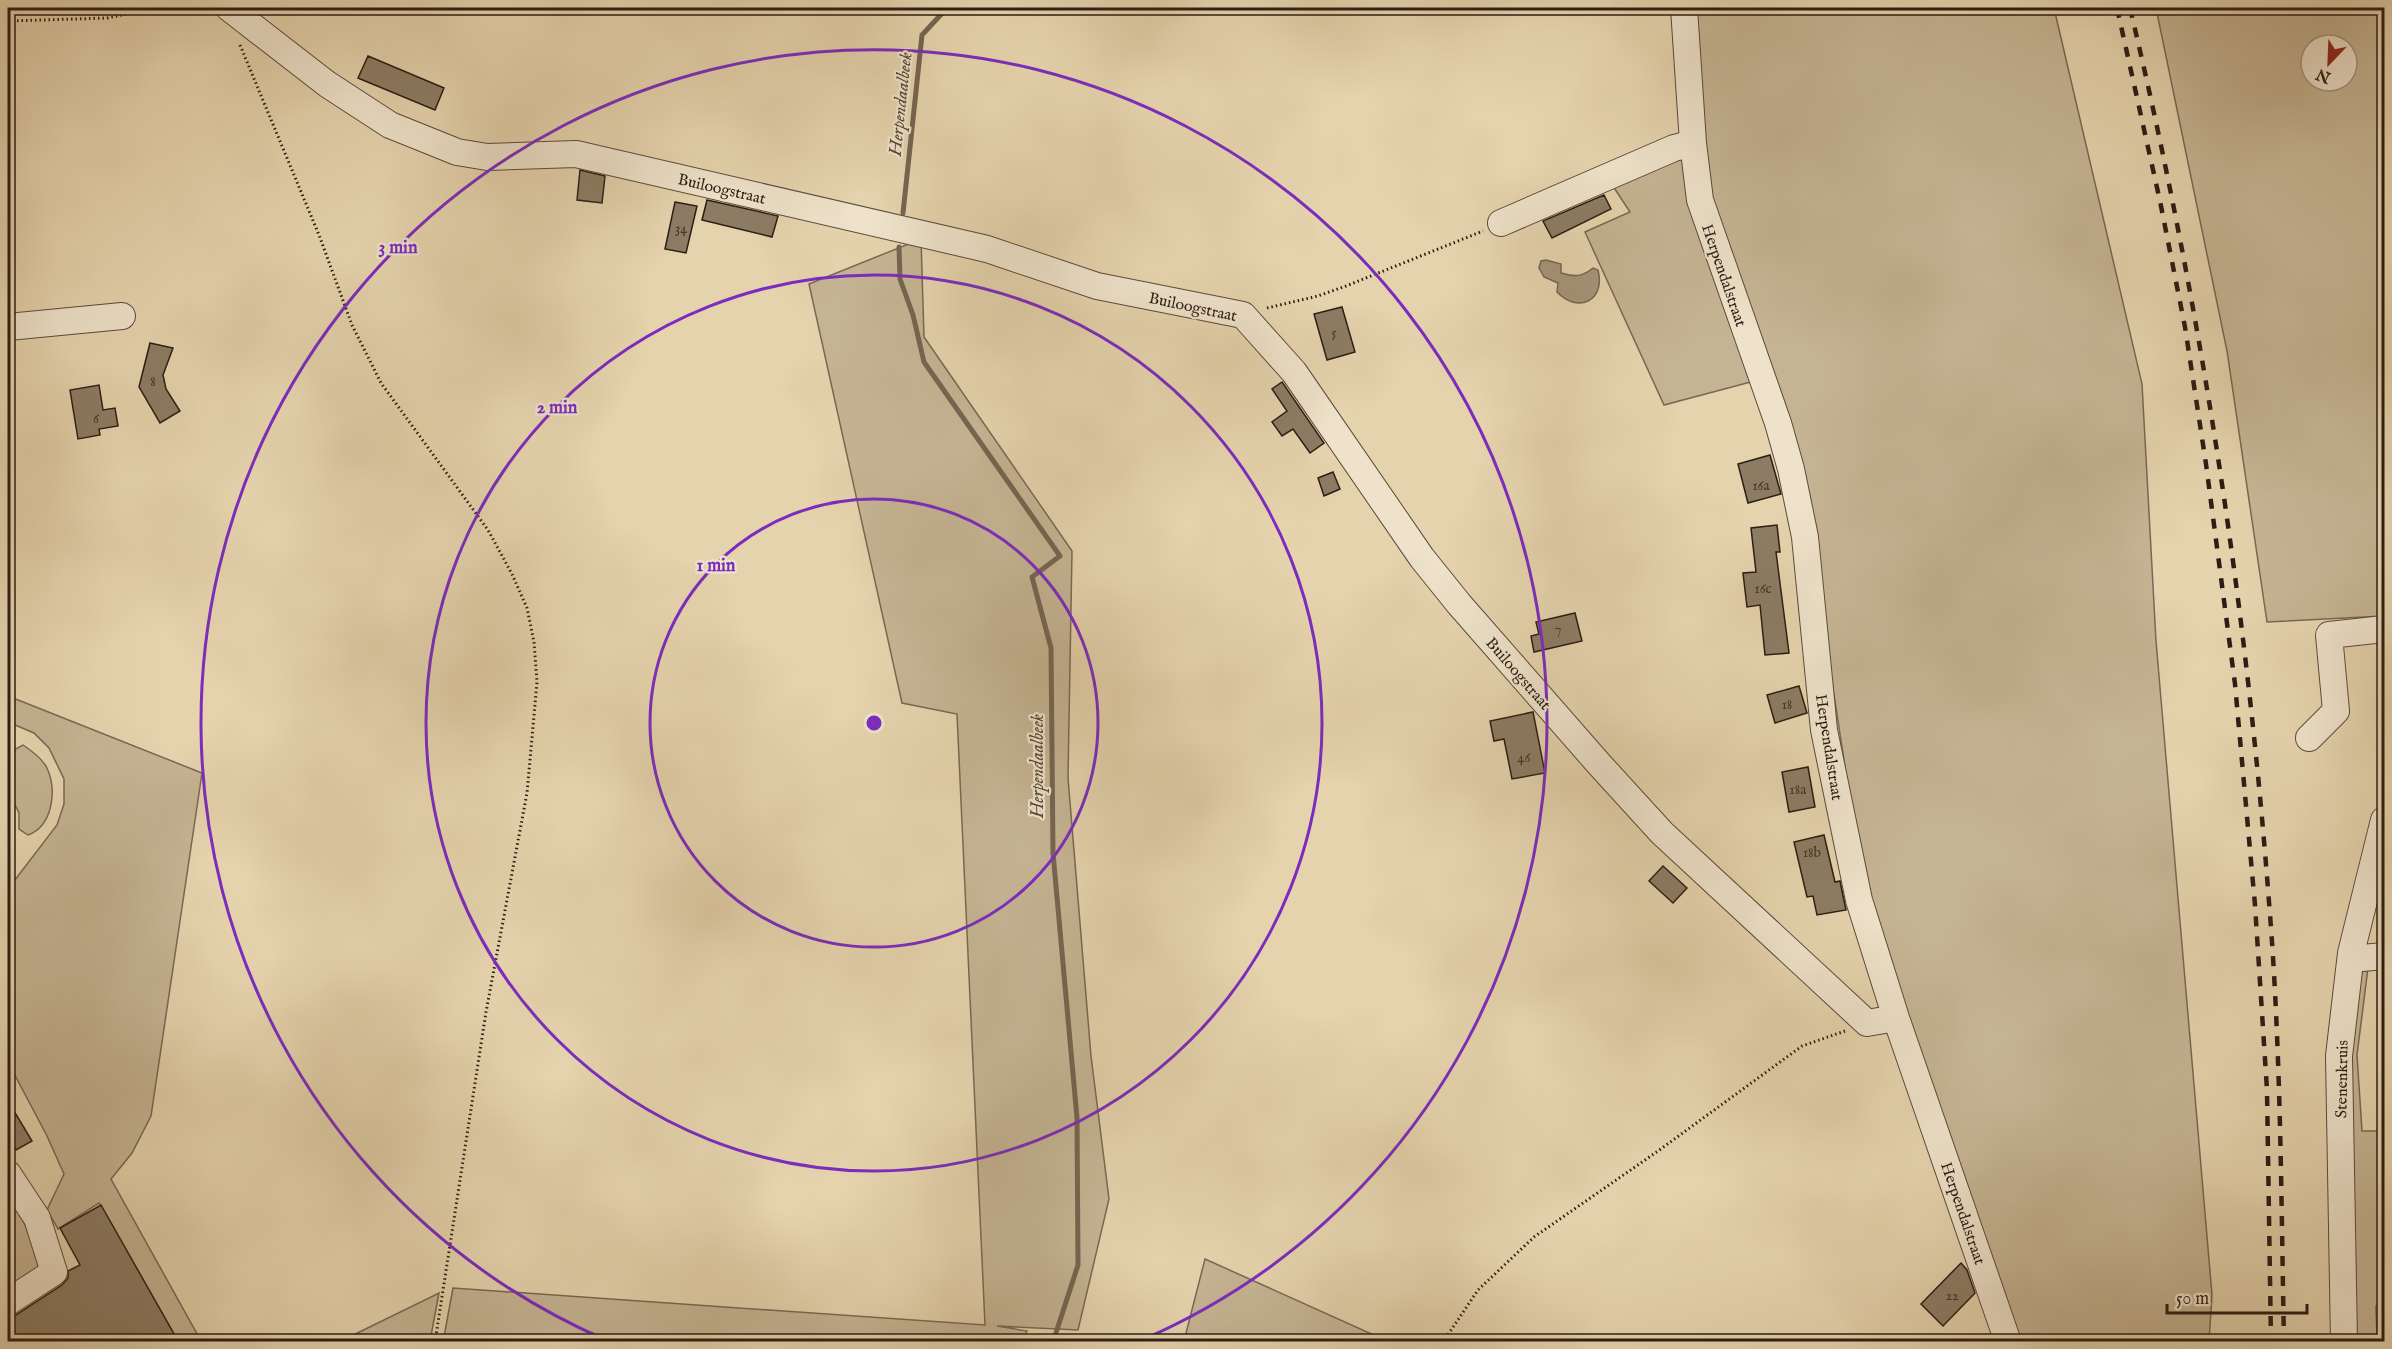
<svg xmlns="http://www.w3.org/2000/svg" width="2392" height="1349" font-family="'IM FELL English',serif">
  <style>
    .green { fill: #c5b493; stroke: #786854; stroke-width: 1.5; fill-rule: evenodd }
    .water { fill: #a69579; stroke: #756551; stroke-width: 1.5 }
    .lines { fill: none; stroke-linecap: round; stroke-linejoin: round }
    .stream { stroke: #756551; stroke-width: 5 }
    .building { fill: #8c7c64; stroke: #2b1d14; stroke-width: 1.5 }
    .minor-casing { stroke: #5a4a3a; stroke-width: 28 }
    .path { stroke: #2b1d14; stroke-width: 3; stroke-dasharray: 1.5 3; stroke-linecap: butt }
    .minor { stroke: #eee2ca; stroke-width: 26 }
    .rail { stroke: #2b1d14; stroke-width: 4.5; stroke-dasharray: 10 10; stroke-linecap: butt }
    .ring { fill: none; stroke: #7b2cbf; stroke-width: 3 }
    .labels { text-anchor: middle; stroke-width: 4.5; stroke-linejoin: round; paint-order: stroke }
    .number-label { font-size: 14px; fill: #433528 }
    .street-label { font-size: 16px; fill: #2b1d14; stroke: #eee2ca }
    .water-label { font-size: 18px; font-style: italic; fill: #564737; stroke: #eee2ca }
    .centre { fill: #7b2cbf; stroke: #eee2ca; stroke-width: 3 }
    .ring-label { font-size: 18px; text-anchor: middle; font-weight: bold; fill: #7b2cbf; stroke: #eee2ca; stroke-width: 4.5; stroke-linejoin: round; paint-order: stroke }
  </style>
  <rect width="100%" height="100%" fill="#e5d3ad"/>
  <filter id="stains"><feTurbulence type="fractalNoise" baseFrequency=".00333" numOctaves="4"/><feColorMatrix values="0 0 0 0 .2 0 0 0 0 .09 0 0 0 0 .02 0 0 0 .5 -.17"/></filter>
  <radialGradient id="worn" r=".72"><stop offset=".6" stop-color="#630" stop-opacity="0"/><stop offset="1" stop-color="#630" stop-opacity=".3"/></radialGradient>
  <!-- green -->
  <path class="green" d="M 1693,8 L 2054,8 L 2142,384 L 2156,641 L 2212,1295 L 2209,1341 L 2016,1341 L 1864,891 L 1803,492 L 1706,197 Z
    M 2156,8 L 2384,8 L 2384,616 L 2267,622 L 2227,351 ZM 2311,45 L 2347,45 L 2347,81 L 2311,81 Z
    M 1693,143 L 1762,379 L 1664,405 L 1585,232 L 1630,212 L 1607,177 Z
    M 921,239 L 924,337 L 1072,551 L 1068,778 L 1091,1056 L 1109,1199 L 1078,1330 L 997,1326 L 1027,1331 L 1023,1342 L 443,1342 L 453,1288 L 985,1325 L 957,714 L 902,703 L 809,284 Z
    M 8,696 L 202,773 L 151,1116 L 132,1153 L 111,1179 L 201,1341 L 178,1341 L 99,1203 L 58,1229 L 47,1210 L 64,1174 L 47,1136 L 8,1062 L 8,889 L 57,825 L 64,804 L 64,779 L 49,748 L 34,733 L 8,722 Z
    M 23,745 C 32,751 42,758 47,768 C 57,790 53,826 28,835 L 19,829 L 19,813 L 8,790 L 8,765 L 11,763 L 8,753 Z
    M 2355,962 L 2368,968 L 2357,1055 L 2362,1131 L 2384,1131 L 2384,1306 L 2376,1306 L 2376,1310 L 2377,1336 L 2384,1336 L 2384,1341 L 2351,1341 L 2344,1057 Z
    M 8,1194 C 23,1222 42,1247 38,1280 L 8,1296 Z
    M 1205,1259 L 1387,1341 L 1184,1341 Z
    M 439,1293 L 430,1341 L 341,1341 Z"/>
  <!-- water -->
  <path class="water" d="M 1546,260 L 1561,264 L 1561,273 C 1575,277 1582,277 1593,268 L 1598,270 C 1606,301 1578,314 1557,292 L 1558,283 L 1544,277 L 1539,268 L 1541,261 Z"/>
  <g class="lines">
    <!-- stream -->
    <path class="stream" d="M 903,213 L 922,35 L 947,8
      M 899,247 L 900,279 L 913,315 L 924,362 L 1060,556 L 1032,577 L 1051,648 L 1053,853 L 1077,1118 L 1078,1265 L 1053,1342"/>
  </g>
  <!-- building -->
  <path class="building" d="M 368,56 L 444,88 L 435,110 L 358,78 Z
    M 580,170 L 605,176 L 602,203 L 577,200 Z
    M 1604,195 L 1611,209 L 1552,238 L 1543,221 Z
    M 707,200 L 778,216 L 772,237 L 702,220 Z
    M 675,202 L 697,206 L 686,253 L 665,249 Z
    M 1342,307 L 1355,352 L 1327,360 L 1314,314 Z
    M 150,343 L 173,348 L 163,375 L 166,389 L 180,411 L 160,423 L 139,387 Z
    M 1282,382 L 1324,443 L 1310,453 L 1293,429 L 1282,436 L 1272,422 L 1287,411 L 1272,389 Z
    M 99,385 L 103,410 L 115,408 L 118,426 L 99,429 L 100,435 L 78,439 L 70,390 Z
    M 1770,455 L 1781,494 L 1748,503 L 1738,464 Z
    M 1333,472 L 1340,489 L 1324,496 L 1318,478 Z
    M 1777,525 L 1780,552 L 1776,552 L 1789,653 L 1765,655 L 1760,605 L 1747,607 L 1743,573 L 1756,572 L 1751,528 Z
    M 1575,613 L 1582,641 L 1534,652 L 1531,636 L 1539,634 L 1536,622 Z
    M 1799,686 L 1807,713 L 1775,723 L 1767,695 Z
    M 1533,712 L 1545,773 L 1512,779 L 1504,739 L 1494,741 L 1490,721 Z
    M 1808,767 L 1815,807 L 1789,812 L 1782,772 Z
    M 1824,835 L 1835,882 L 1840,881 L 1846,910 L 1817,915 L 1813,896 L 1807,897 L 1794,842 Z
    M 1663,866 L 1687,888 L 1673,903 L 1649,881 Z
    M 8,1101 L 32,1141 L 16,1150 L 8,1136 Z
    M 101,1205 L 178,1341 L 8,1341 L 8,1317 L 16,1315 L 62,1285 L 68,1278 L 68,1271 L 80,1265 L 60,1228 Z
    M 1961,1263 L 1967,1270 L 1975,1293 L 1943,1326 L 1921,1304 Z"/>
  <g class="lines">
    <!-- minor casing -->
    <g class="minor-casing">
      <path id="minor" d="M 229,8 L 327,84 L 390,125 L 457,152 L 487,157 L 576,154 L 987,249 L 1097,286 L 1243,315 L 1294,372 L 1422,558 L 1459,604 L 1599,764 L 1662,833 L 1867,1023 L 1896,1018
        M 1684,8 L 1693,143 L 1700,200 L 1778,423 L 1791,469 L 1805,537 L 1824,730 L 1859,900 L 1896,1018 L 2008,1342
        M 1501,223 L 1674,148 L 1693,143
        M 8,327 L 122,316
        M 2309,738 L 2336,711 L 2329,635 L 2384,629
        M 2351,953 L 2362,958 L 2384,956
        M 8,1174 L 37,1218 L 54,1272 L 8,1302
        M 2344,1342 L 2339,1056 L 2351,953 L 2384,820"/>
    </g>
    <!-- path -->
    <path class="path" d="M 8,21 L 107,18 L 156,8
      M 240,45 L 319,235 L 352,325 L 381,383 L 488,530 L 512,574 L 527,608 L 534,642 L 537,682 L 527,793 L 486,1012 L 435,1342
      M 1267,308 L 1318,296 L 1346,286 L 1483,231
      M 1443,1342 L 1478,1290 L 1534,1237 L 1658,1151 L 1802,1046 L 1845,1031"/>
    <!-- minor -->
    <use href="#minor" class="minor"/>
    <!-- rail -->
    <path class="rail" d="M 2117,8 L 2160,201 L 2185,327 L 2206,464 L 2235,684 L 2255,905 L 2267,1090 L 2271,1342
      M 2130,8 C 2200,301 2246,601 2269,902 C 2281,1048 2281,1195 2284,1342"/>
  </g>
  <!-- distance rings -->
  <g class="ring">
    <circle cx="874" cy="723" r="224"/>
    <circle cx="874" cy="723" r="448"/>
    <path d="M606 1340A673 673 0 1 1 1142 1340"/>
  </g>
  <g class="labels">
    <!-- number labels -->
    <g class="number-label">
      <text x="681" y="233">34</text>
      <text x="1334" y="337">5</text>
      <text x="153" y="386">8</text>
      <text x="96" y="423">6</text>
      <text x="1761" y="490">16a</text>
      <text x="1763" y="593">16c</text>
      <text x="1558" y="633">7</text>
      <text x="1787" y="709">18</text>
      <text x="1524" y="762">46</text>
      <text x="1798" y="794">18a</text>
      <text x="1812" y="857">18b</text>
      <text x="1952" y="1300">22</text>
    </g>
    <!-- street labels -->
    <g class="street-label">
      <text transform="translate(722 188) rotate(13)" y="6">Builoogstraat</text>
      <text transform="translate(1725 275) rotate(71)" y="6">Herpendalstraat</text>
      <text transform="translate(1193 306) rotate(12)" y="6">Builoogstraat</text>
      <text transform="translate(1519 673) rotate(49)" y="6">Builoogstraat</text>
      <text transform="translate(1830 747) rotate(81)" y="6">Herpendalstraat</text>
      <text transform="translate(2341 1079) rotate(-89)" y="6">Stenenkruis</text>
      <text transform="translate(1964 1213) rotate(71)" y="6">Herpendalstraat</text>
    </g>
    <!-- water labels -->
    <g class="water-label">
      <text transform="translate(900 104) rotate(-84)" y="6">Herpendaalbeek</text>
      <text transform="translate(1037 766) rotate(-90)" y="6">Herpendaalbeek</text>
    </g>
  </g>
  <circle cx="874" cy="723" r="9" class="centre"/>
  <g class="ring-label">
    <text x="398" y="253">3 min</text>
    <text x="557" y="413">2 min</text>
    <text x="716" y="571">1 min</text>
  </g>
  <!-- margin -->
  <rect width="2392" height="1349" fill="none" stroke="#e5d3ad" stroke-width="30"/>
  <rect x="9" y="9" width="2374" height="1331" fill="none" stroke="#2b1d14" stroke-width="3"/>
  <rect x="15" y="15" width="2362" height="1319" fill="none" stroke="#2b1d14" stroke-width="1.5"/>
  <!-- north arrow -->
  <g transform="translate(2329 63) rotate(203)"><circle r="28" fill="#eee2ca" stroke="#a09381" stroke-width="1.5"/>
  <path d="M0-4.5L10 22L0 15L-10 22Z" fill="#8f2418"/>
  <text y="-9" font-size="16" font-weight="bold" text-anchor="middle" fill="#2b1d14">N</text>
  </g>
  <!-- scale -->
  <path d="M2167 1304v9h140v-9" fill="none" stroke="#2b1d14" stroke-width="3"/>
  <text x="2176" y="1304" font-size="18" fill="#2b1d14" stroke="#eee2ca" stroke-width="4.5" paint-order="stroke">50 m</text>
  <rect width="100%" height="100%" filter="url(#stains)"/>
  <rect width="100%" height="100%" fill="url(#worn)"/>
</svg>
